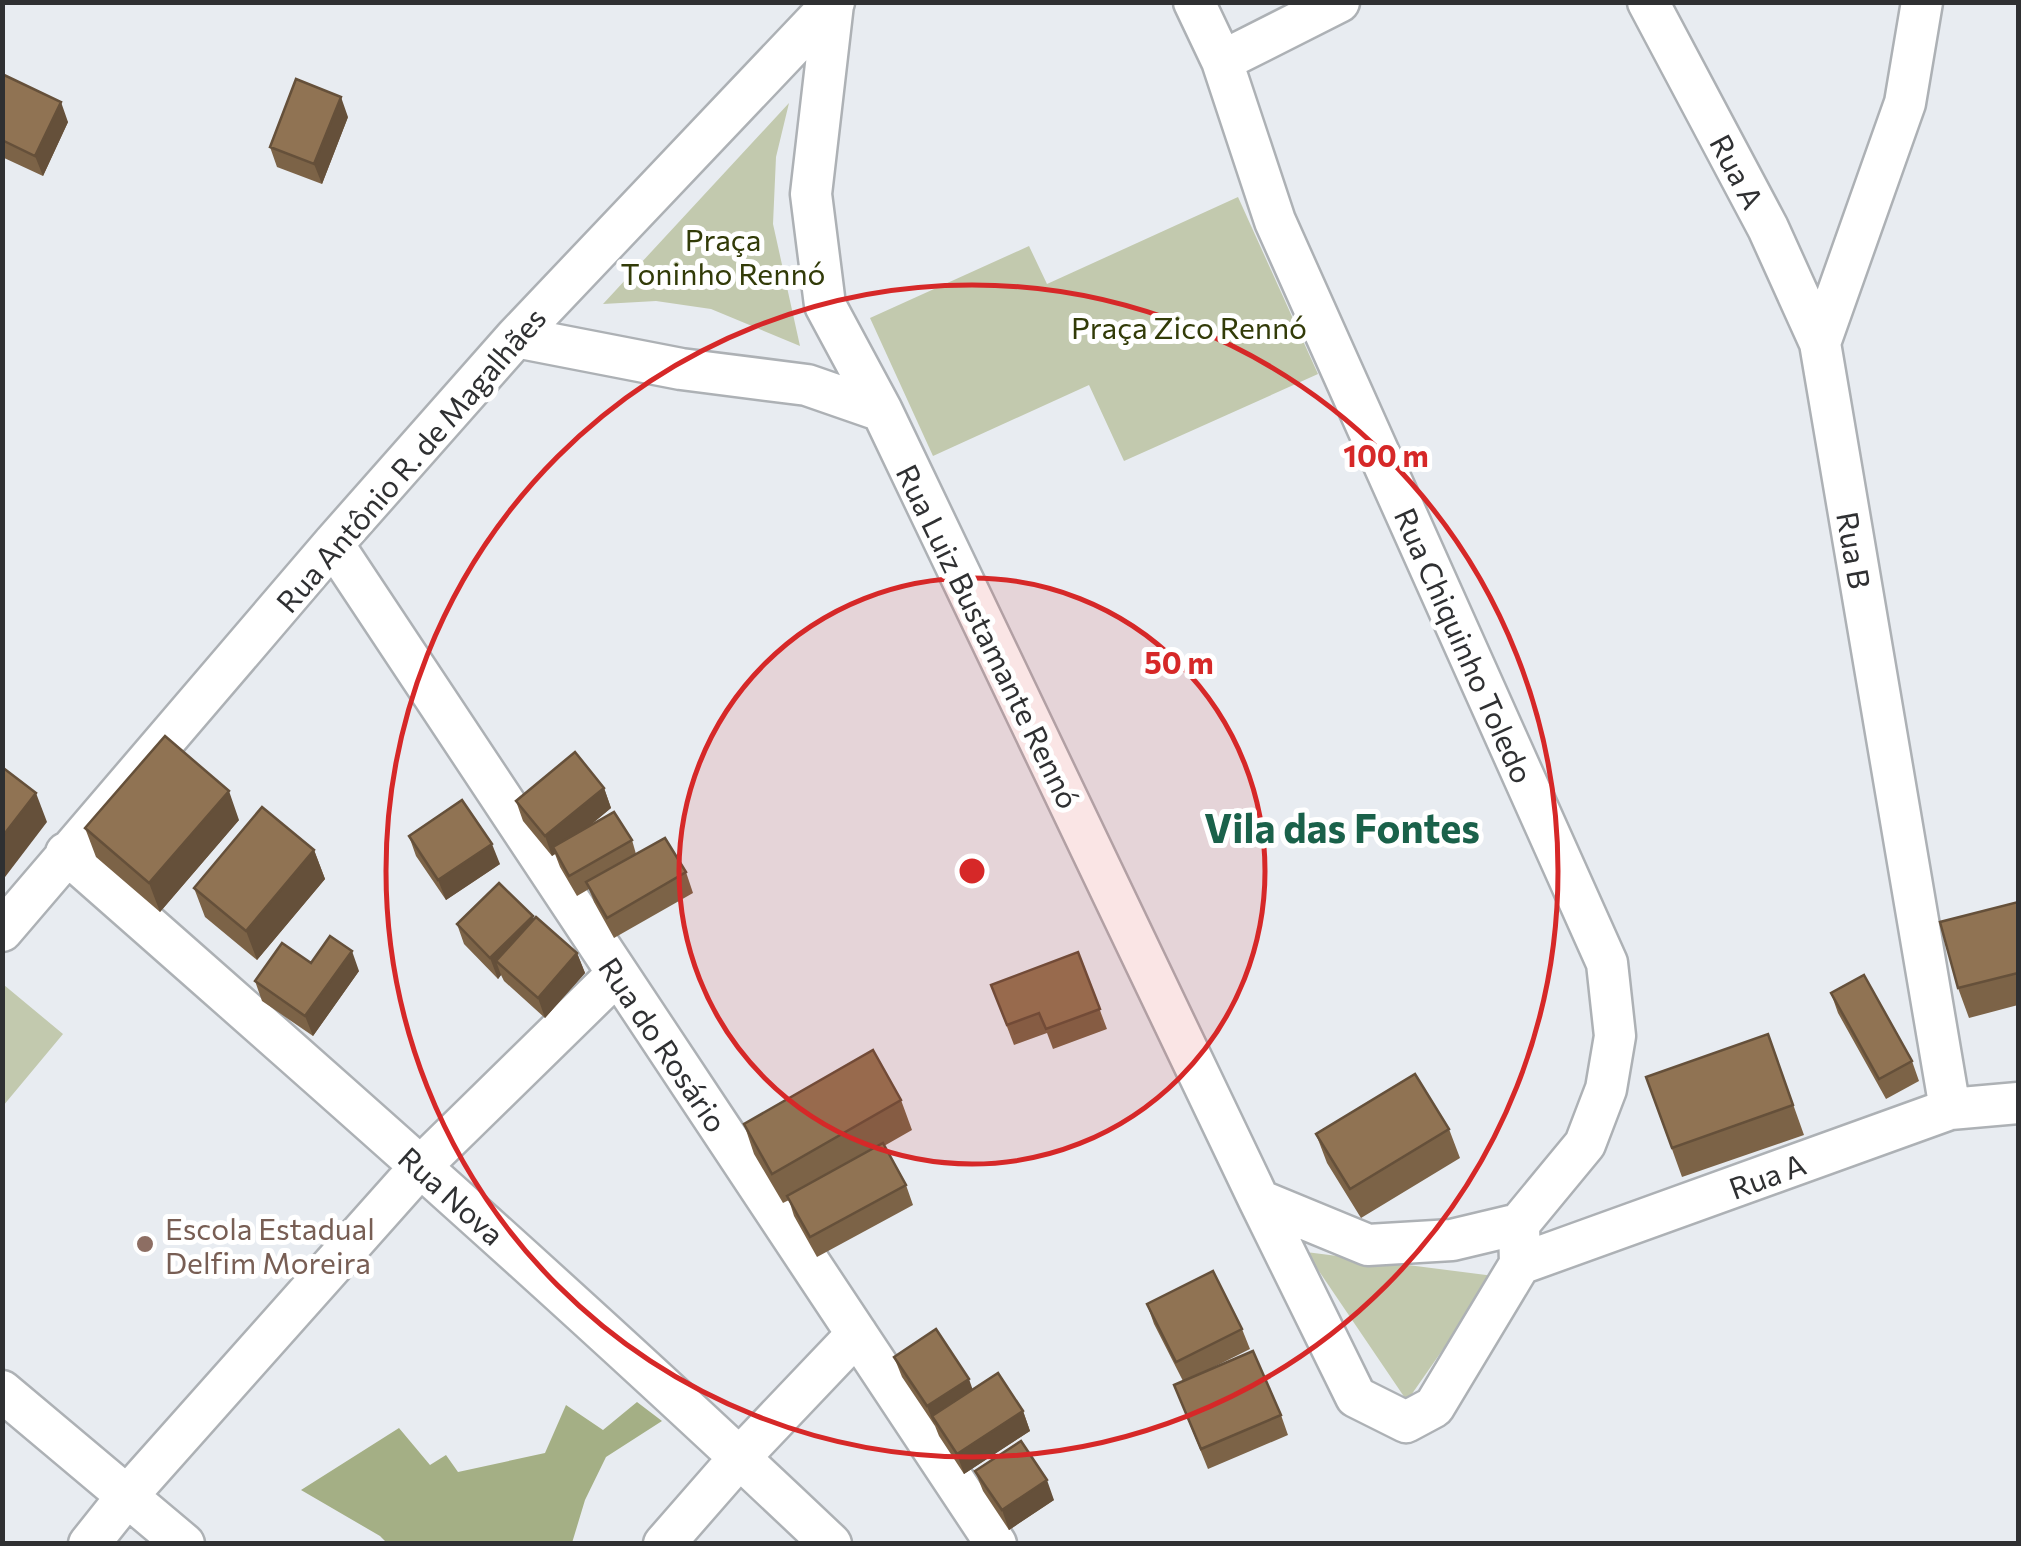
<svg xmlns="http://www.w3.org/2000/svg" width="2021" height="1546" viewBox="0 0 2021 1546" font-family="Commissioner,sans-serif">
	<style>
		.green { fill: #c2c9ae }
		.forest { fill: #a4af85 }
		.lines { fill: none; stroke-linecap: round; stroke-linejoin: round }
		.street-casing { stroke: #adb1b5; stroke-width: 45 }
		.street { stroke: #fff; stroke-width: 40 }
		.wall { fill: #7c6347 }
		.shaded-wall { fill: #65503a }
		.building { fill: #907353; stroke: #65503a; stroke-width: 2.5 }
		.ring { fill: none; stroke: #d62828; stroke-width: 5 }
		.education-dot { fill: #8d6e63; stroke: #fff; stroke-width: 4 }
		.labels { text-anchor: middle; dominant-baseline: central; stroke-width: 10; stroke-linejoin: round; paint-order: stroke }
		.street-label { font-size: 30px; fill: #2f3032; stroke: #fff }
		.park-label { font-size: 30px; fill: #323b08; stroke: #fff }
		.education-label { font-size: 30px; fill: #785e54; stroke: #fff; text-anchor: start }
		.district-label { font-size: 40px; font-weight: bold; fill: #1a614a; stroke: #fff }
		.centre { fill: #d62828; stroke: #fff; stroke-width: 5 }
		.ring-label { font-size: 30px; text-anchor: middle; font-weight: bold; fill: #d62828; stroke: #fff; stroke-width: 10; stroke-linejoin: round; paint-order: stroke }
	</style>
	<rect width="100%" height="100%" fill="#e8ecf1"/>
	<path class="green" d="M789,103L776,157L773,224L800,346L711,309L656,301L603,304Z
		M1238,197L1318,374L1124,461L1089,385L933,456L870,318L1029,246L1047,284Z
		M4,985L63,1034L3,1106L2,987Z
		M1306,1252L1494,1276L1407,1401Z"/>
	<path class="forest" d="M637,1402L662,1421L606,1457L585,1500L572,1543H387L380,1536L301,1490L399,1428L430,1465L446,1455L458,1472L545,1453L566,1405L603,1430Z"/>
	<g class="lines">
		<defs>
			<path id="street" d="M1194,2L1222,61L1275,221L1607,963L1615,1036L1606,1089L1585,1144L1519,1224
				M1648,2L1768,228L1820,343
				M1922,2L1905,103L1820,343L1950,1109
				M833,4L811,194L825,305L882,411
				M1222,61L1339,2
				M516,337L681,369L807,385L882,411L1259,1200L1356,1397L1406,1422L1434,1407L1520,1264L1519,1224
				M333,544L996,1544
				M66,853C324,1080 582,1307 831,1544
				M2,931L333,544L516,337L834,2
				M1259,1200L1368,1245L1452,1240L1519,1224
				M1520,1264L1950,1109L2018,1103
				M2,1391L184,1544
				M89,1544L128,1495L421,1166L617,974
				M664,1544L740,1457L857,1334"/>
		</defs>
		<use href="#street" class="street-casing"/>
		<use href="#street" class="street"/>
	</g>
	<path class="wall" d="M2,74L68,122L43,176L2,157Z
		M348,117L322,184L277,167L270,147Z
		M604,788L611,808L587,828L632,840L636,854L686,872L693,893L614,938L594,902L589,889L577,896L560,867L555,854L552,856L523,821L516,801Z
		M239,820L160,912L96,857L85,828Z
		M409,836L500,864L446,900L416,856Z
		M314,850L325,879L257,960L205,917L194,888Z
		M2018,902V1005L1969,1018L1958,988Z
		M534,919L577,953L585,973L545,1018L504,981L501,975L498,979L464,944L457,924Z
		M1078,952L1107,1029L1053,1049L1047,1033L1014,1045L991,985Z
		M359,971L313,1036L262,1001L255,981Z
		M1831,993L1912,1061L1919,1081L1886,1099L1838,1013Z
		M1768,1034L1804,1135L1682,1177L1646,1077Z
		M901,1100L912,1130L884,1146L906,1185L913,1205L817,1257L794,1216L789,1200L783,1203L754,1154L744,1124Z
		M1449,1129L1460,1158L1361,1218L1327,1163L1316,1134Z
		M1147,1304L1242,1329L1250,1349L1204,1372L1281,1415L1288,1435L1208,1469L1174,1385L1183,1381L1154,1324Z
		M894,1357L1023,1411L1030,1431L964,1474L939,1436L935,1426L902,1377Z
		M975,1471L1054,1500L1009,1530L983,1491Z"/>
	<path class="shaded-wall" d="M341,97L348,117L322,184L314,164Z
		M61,102L68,122L43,176L35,156Z
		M604,788L611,808L556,853L553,847L555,854L552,856L545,836Z
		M229,791L239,820L160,912L149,883Z
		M36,793L47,822L2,881V837Z
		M492,844L500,864L446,900L438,880Z
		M314,850L325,879L257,960L246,931Z
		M533,916L540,937L496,961L501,975L498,979L490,958Z
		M352,951L359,971L313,1036L305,1016Z
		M577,953L585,973L545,1018L538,998Z
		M969,1379L976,1399L932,1416L935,1426L927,1406Z
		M1023,1411L1030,1431L964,1474L957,1454Z
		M1047,1480L1054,1500L1009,1530L1002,1510Z"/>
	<path class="building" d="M2,74L61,102L35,156L2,140Z
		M296,79L341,97L314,164L270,147Z
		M165,736L229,791L149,883L85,828Z
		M575,752L604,788L545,836L516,801Z
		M2,767L36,793L2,837Z
		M462,800L492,844L438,880L409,836Z
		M262,807L314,850L246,931L194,888Z
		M614,812L632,840L569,876L553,847Z
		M665,838L686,872L607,918L586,882Z
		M499,883L533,916L490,958L457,924Z
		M2018,902V973L1958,988L1940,922Z
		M536,917L577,953L538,998L496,961Z
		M330,936L352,951L305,1016L255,981L282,943L311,963Z
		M1078,952L1100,1009L1046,1029L1039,1013L1007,1025L991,985Z
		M1864,975L1912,1061L1879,1079L1831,993Z
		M1768,1034L1793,1105L1672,1148L1646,1077Z
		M873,1050L901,1100L772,1174L744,1124Z
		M1415,1074L1449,1129L1350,1189L1316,1134Z
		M883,1143L906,1185L810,1237L787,1196Z
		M1213,1271L1242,1329L1176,1362L1147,1304Z
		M936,1329L969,1379L927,1406L894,1357Z
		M1253,1351L1281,1415L1201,1449L1174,1385Z
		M998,1373L1023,1411L957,1454L932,1416Z
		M1021,1441L1047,1480L1002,1510L975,1471Z"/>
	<circle cx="972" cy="871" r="293" fill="#d62828" fill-opacity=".12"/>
	<g class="ring">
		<circle cx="972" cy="871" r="293"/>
		<circle cx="972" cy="871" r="586"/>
	</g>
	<circle class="education-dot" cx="145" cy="1244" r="10"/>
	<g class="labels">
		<g class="street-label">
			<text transform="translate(1738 171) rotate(62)">Rua A</text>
			<text transform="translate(410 459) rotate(-49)">Rua Antônio R. de Magalhães</text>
			<text transform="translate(1855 550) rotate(80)">Rua B</text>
			<text transform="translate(989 636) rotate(64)">Rua Luiz Bustamante Rennó</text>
			<text transform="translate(1465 645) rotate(66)">Rua Chiquinho Toledo</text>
			<text transform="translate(664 1044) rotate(56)">Rua do Rosário</text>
			<text transform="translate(1767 1175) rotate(-20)">Rua A</text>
			<text transform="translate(452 1195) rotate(42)">Rua Nova</text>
		</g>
		<g class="park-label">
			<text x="723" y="238">Praça<tspan x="723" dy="34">Toninho Rennó</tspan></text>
			<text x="1189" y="326">Praça Zico Rennó</text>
		</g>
		<g class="education-label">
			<text x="165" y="1227">Escola Estadual<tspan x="165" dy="34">Delfim Moreira</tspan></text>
		</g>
		<g class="district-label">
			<text x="1342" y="826">Vila das Fontes</text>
		</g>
	</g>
	<circle cx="972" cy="871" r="15" class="centre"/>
	<g class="ring-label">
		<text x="1386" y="467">100 m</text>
		<text x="1179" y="674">50 m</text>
	</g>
	<rect width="2021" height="1546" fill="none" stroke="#2f3032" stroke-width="10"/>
</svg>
